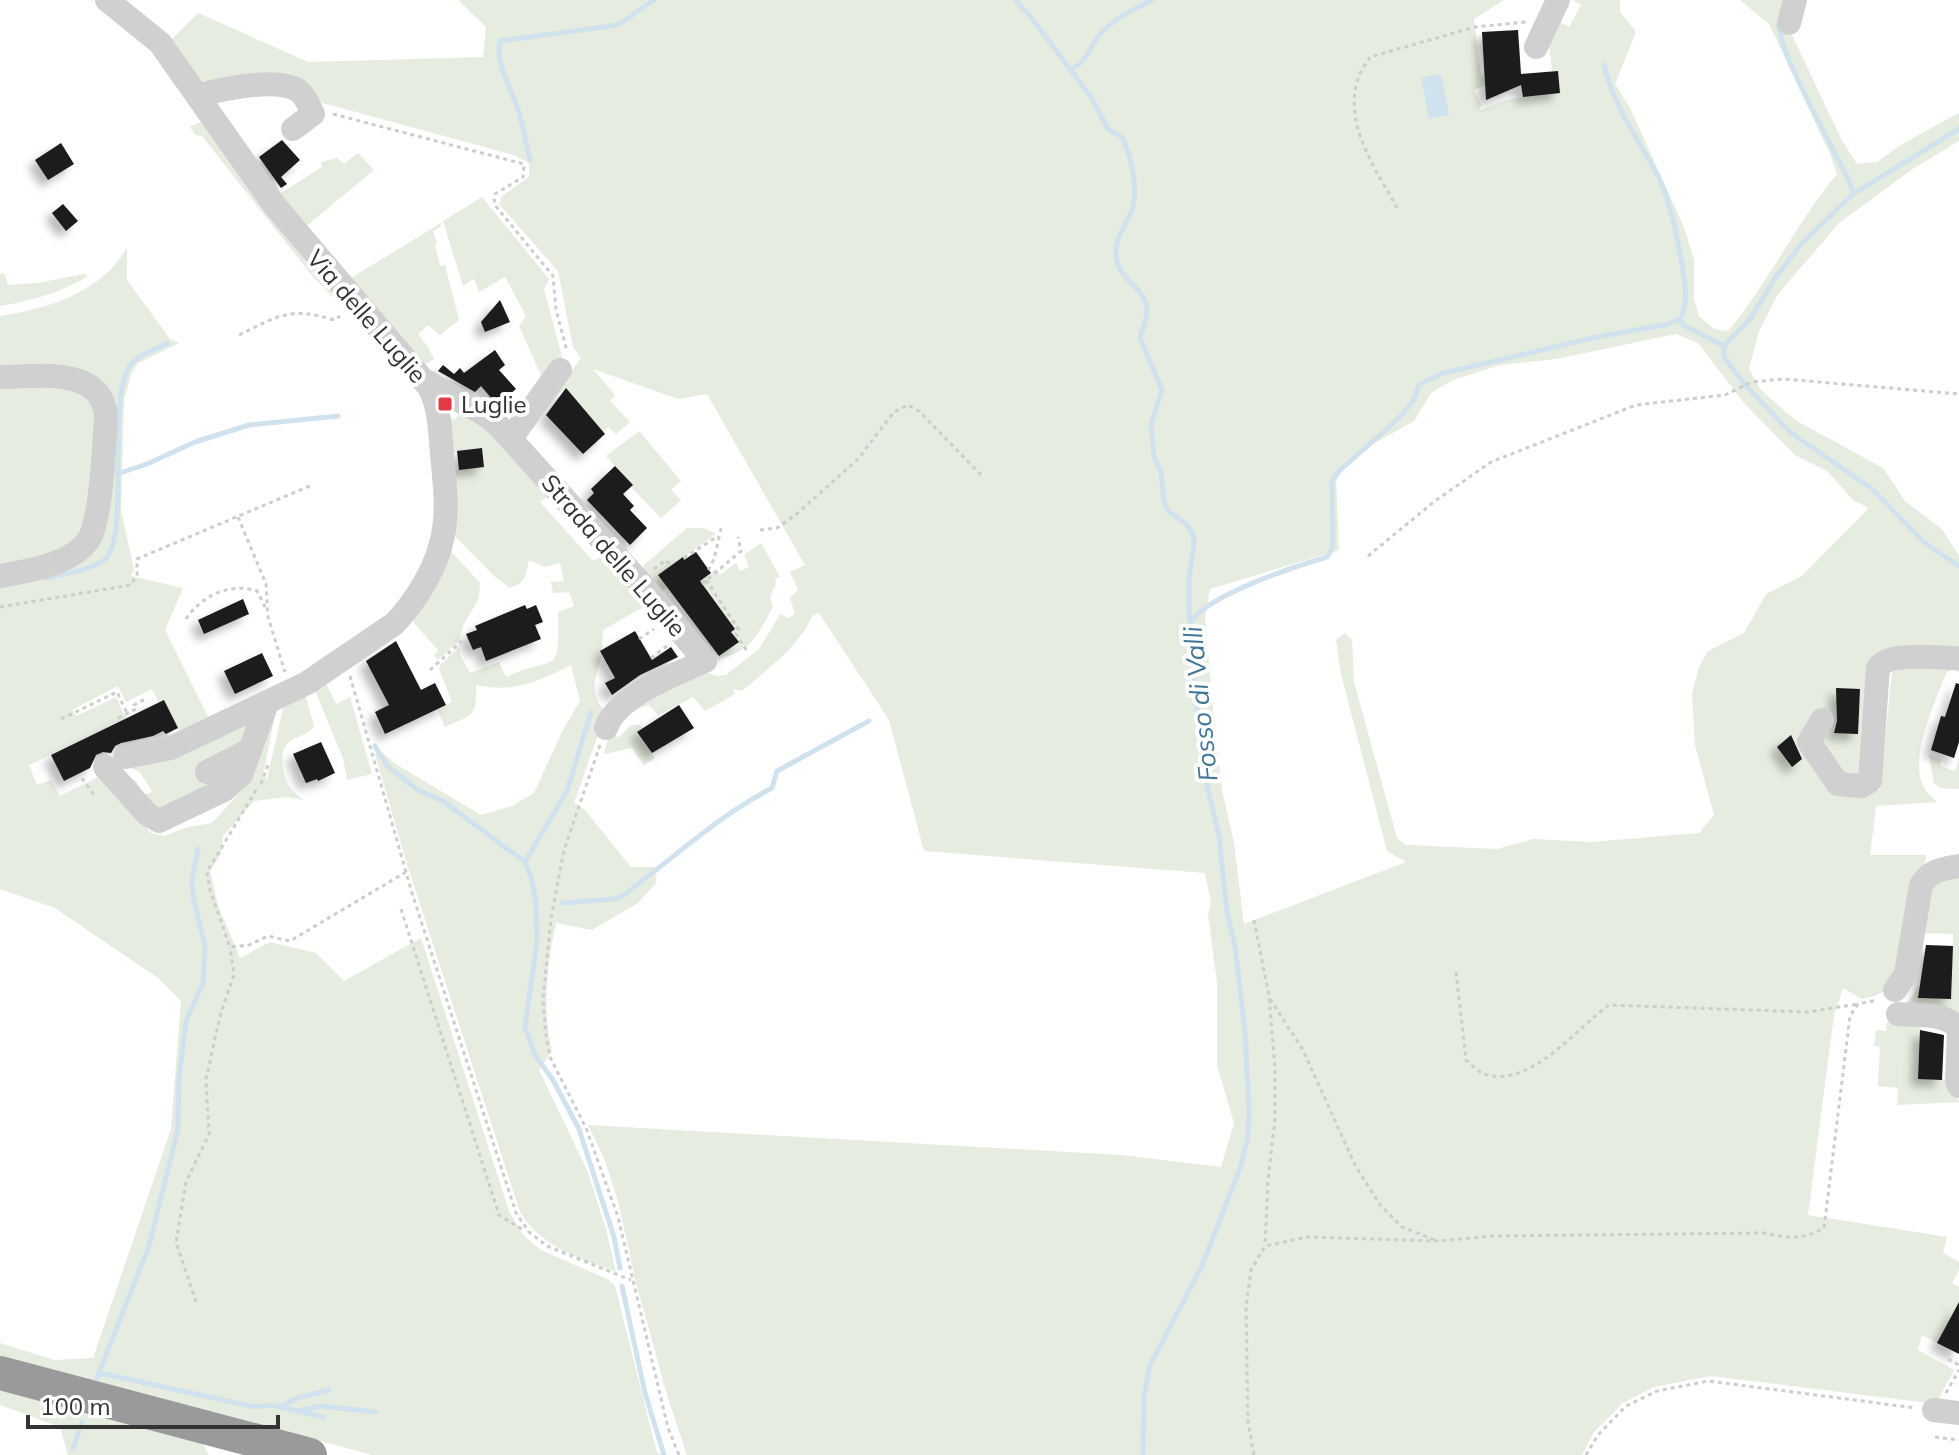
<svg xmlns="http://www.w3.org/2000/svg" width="1959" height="1455" viewBox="0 0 1959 1455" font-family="Mulish,sans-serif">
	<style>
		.green { fill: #e6ecdf; fill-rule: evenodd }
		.water { fill: #cfe2ee }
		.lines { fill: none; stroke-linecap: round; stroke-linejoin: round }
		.stream { stroke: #cfe2ee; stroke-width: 5 }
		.building { fill: #1a1a1a; filter: url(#shadow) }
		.path { stroke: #cdcdcd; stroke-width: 3; stroke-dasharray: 4 4; stroke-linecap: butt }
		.minor { stroke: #d0d0d0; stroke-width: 24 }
		.highway { stroke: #9a9a9a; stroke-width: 34 }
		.poi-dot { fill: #e63946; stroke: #fff; stroke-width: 3 }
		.labels { text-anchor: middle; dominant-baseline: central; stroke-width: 8; stroke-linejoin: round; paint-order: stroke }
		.street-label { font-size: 24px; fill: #333; stroke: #fff }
		.poi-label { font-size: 24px; fill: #333; stroke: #fff; text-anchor: start }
		.water-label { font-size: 26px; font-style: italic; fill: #3f7597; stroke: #fff }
	</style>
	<defs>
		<filter id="shadow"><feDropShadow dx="-7" dy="7" stdDeviation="4" flood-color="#0004"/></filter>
	</defs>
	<rect width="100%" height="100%" fill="#fff"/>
	<path class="green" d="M458,0H1504L1474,19L1481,76L1492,75L1494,82L1474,90L1481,105L1480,110L1506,100L1560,92L1558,71H1552L1549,44L1558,21L1569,27L1581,5L1573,0H1620V12L1636,32L1615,84L1630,108L1684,227L1694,260V300L1699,316L1714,329L1728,331C1769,282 1796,223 1837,174L1830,154L1769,24L1740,0H1790L1785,20L1841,139L1857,164L1877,162L1902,144L1959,113V141L1914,168L1839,223L1778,294L1759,331L1749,369L1760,389L1795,420L1883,468L1905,501L1942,529L1959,556V653L1890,652L1862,791L1880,790L1893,661L1959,662V672L1952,670L1946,673C1935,704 1908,758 1924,788C1927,793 1933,798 1937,802L1876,806L1870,855H1926C1924,879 1901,973 1885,989C1879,996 1871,997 1862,999L1843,988L1834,1015L1808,1215L1947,1237L1943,1253L1959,1262V1270L1952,1283L1959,1287V1302L1937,1343L1922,1335L1918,1350L1954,1370L1936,1404L1711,1376L1654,1387L1623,1403L1594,1432L1582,1455H687L667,1395L636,1283L618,1201L604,1158L588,1125L1121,1155L1221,1167L1234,1123L1217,1065V982L1208,914L1211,902L1205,873L924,851L889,720L819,613L812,616C799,647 766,670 742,691L733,689L735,694L705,711L693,697L658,715L649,705L619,716L702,671L717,676L726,675L760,648L780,614L788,618L795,614L790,598L798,590L790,572L805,565L707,394L678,399L593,369L615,395L610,401L630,422L616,434L608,427L603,432L566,388L546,405L581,358L573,347L558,271L499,204L502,196L529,177V163L514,155L312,100L201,87L169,42L198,13L308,62L483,57L486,27ZM1676,334L1698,343L1744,403L1795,455L1827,471L1853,500L1869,508L1802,576L1766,594L1744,633L1708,651L1699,667L1692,694L1695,745L1714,815L1699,833L1591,842L1533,839L1497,849L1406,845L1397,838L1354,682L1352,640L1345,633L1336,640L1341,674L1387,851L1406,862L1244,924L1234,843L1222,790L1213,708L1205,618L1210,589L1339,550L1336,477L1373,444L1414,421L1431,393L1453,380L1500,365L1556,359Z
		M198,123H204L346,302L344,308L314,278L202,136L195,135L190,127Z
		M358,153L374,170L304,228L278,195L322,167L321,162L337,158L344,164Z
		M482,197L549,279L544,289L562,357L544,382L519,326L526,316L505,277L479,292L474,279L463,286L443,221Z
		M441,223V226L433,231L437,243L435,244L440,266L445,265L459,320L440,335L428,325L418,334L428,347L434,359L422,366L348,280Z
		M127,248V280L170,339L179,343L138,363L132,372L124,400L121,510L134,570L131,576L183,588L165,630L209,719L180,734L164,701L159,703L152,689L126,702L118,686L72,710L76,716L116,697L126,718L29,765L37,785L51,780L60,796L100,776L151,833L164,836L188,827L212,823L243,789L277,705L263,776L267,779L284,704L305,694L314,726C308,736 297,735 288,743C278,752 283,776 289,786C292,791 299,796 304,800L288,797L254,801L223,836L221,854L210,871L218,905L240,958L270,942L316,953L344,981L421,938L509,1211L523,1235L541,1250L609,1280L615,1286L657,1453L665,1455H372L0,1356V1343L54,1360L93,1358L171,1129L181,1001L158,978L55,908L0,889V316C50,308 100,293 127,248Z
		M4,273L8,285L37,283L84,274L88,276C59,293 32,301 0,306V274Z
		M461,410L470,414L552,493L540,502L593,561L602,557L649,604L603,630L602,650L600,652L602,656C595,678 588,694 606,712L574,803L584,809L631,867H655L656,883L638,903L592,930L556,923C547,964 542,1010 552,1051L539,1070L587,1170L606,1229L616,1272C579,1258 541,1247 520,1212L406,861L375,754L380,750L394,763L481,815L512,806L534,793L563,730L580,701L571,665C537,682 515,693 476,685C477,718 472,714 445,727L437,709L452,702L439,669L441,664L459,647L460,655L470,673L499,662L506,677C553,654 561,680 558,612L574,606L569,592L553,593L551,582L564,581L560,563L545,567L529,560C525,575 527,582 510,588L494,576L453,534L455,470L484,466L482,449L453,452L448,416L455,420Z
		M639,431L681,481L671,489L681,500L661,518L631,487L632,485L606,456Z
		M687,528H703L716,534L658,575L667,588L660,593L643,568L644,565Z
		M761,543L780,577L775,578L776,583L770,597L773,607C757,635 752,651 719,659L718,657L739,642L731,631L734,629L700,581L716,569L720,575L736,563L740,571L749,567L744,555Z
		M448,548L480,583L479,598L463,626L459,641L438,660L434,656L438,650L414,623L412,613Z
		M324,679L336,704L350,697L372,774L347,780L343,758L314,688Z
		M256,714L228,777L160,809H155L114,770L136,781L144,795L152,792L140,772L123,765Z
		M639,724L643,728L637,733L655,758L644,765L632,748L604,754L609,735L619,737L630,726Z
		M1929,755L1941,759L1940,766L1955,771L1959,758V789L1940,788L1934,784Z
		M1959,872V1013L1952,1009L1900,1006L1909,1001L1919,985V998L1951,999L1953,934L1920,933L1925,886Z
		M1887,1022L1920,1026L1918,1078L1951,1080L1959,1102L1897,1105L1898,1088L1878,1086L1880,1047L1874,1046L1876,1030L1886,1031Z
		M0,1383L200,1439L209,1455H68L60,1427L0,1405Z"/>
	<path class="water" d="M1441,74L1449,115L1429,119L1421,78Z"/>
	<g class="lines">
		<path class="stream" d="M1015,0L1030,16L1091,97L1108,129L1122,137C1131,156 1139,189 1132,210C1126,225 1114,239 1116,256C1118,279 1144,287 1147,308C1148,319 1142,328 1140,338L1162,390L1151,424L1154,457L1161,472L1164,502L1168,511L1186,524L1193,533L1194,545L1189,578V608L1195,690L1207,786L1219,836L1227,912L1235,946L1245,1031L1249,1110L1248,1137L1240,1168L1202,1266L1150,1365L1144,1396L1143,1455
			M1779,24C1777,49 1835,151 1849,181L1853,194
			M1070,69C1088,63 1090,43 1103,31C1117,17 1135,9 1152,0
			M530,160C526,143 523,125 518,109C511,89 495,62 500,41L618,25L654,0
			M1680,319L1683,325L1724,346L1751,318L1775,278L1802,243L1853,194L1959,129
			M1724,347V357L1746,386L1791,433L1871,488L1925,543L1959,566
			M117,474L147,464L195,442L249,425L338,416
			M47,578C65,573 90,571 105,559C132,535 103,388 134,361C143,353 157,349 167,343
			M1191,621C1211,594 1293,567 1327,557L1332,549L1333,540L1332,482L1338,472L1400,417L1413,401L1419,385L1440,374L1601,336L1665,325L1680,319C1689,302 1685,284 1682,265C1677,236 1671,203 1658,176C1638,139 1614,107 1604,65
			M591,712L567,791L525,862L531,877L536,902L537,942L525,1027L535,1055L553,1080L579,1129L614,1237L620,1268
			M375,746L387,766L418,790L443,801L525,862
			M563,903L614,899L624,895C672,859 718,816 772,788L777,771L869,721
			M622,1286L645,1393L664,1455
			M100,1373L255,1407L271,1405L323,1417
			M97,1378L149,1246L178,1129L179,1077L186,1021L203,983L205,947L193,896L192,879L198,849
			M281,1407L294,1399L329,1390
			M298,1411L321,1406L376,1412
			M73,1449L82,1422"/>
	</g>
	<path class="building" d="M1518,30L1521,74L1558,71L1560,93L1523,97L1521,85L1486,100L1482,32Z
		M282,140L300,160L281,177L287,184L281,188L259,157Z
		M61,143L74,164L48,180L35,160Z
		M63,204L78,221L66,231L52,213Z
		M500,300L510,322L485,332L481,322Z
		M495,350L505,365L499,370L516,389L497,405L481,386L475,392L438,371L443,365L454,374L460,368L464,373Z
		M566,388L605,434L583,454L546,415Z
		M482,448L484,467L459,470L457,451Z
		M615,466L633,485L623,494L634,506L630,510L647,528L630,545L587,500L594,493L591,489Z
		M696,552L711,573L700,581L735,629L731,632L739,642L719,656L658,575L683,557L684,560Z
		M243,599L249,614L204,634L198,620Z
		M525,605L527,609L536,605L543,622L535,625L541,639L486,661L481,647L473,650L466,634L477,630L475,626Z
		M635,631L652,660L671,647L678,657L640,675L612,695L605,683L615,678L600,651Z
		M396,641L421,690L435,683L446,705L385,734L375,712L389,705L366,661Z
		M262,653L273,676L235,694L224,671Z
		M1956,683L1959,684V742L1954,758L1931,750L1941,716L1945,717Z
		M1836,688L1860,689L1858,734L1834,733L1837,721Z
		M164,700L178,728L166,734L163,731L153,736L121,743L115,746L111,753L103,752L96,755L90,768L64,781L51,755Z
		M679,705L694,728L652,753L637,732Z
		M1791,735L1802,759L1792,767L1777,747Z
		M321,742L335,773L318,781L317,779L306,783L293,754Z
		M1926,945L1953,946L1951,999L1918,998Z
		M1920,1030L1944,1035L1942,1080L1918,1079Z
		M1959,1302V1354L1937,1343Z"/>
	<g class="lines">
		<path class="path" d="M333,114L524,164L523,177L495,194L494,204L553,276L556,310L567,351
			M1397,208C1376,169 1343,125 1358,79C1360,71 1366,64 1370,57L1475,27L1526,22
			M239,335C278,316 290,306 334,320L340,316
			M238,517L266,584L268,617L285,672
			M760,530L777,528L798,513L858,459L894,412L908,405L919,411L982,476
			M1368,556L1435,501L1491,462L1636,405L1725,395L1752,382L1784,379L1959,394
			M684,558L718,536
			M654,569L666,560L670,566
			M708,570C716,561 718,538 722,525
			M706,580L739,630L736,634L747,651
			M702,584L741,551L738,537
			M0,607L131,585L137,575V559L312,485
			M186,619C201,596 230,582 257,591L266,609
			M639,639L654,629
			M651,658L667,646
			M430,670L462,641
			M350,676L412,893L516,1213L529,1232L547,1246L631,1280
			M118,718L136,709L134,705L147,698
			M61,719L117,692L127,713
			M600,745L564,850L551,918L543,999L546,1036L550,1057L586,1128L618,1217L668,1428L679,1455
			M82,778L94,795
			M261,784L268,765
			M256,790L207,872L210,890L230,947L249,945L268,936L290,941L406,872
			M401,909L499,1215L525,1231
			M1254,920L1269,996L1275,1069V1119L1268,1180L1265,1246
			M1456,972L1466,1060C1472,1065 1479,1073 1487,1075C1532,1086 1575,1030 1609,1005L1808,1012L1858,1004
			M1270,999L1303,1050L1356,1167L1381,1206L1402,1227L1435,1240
			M196,1302L176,1242L186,1182L209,1134L206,1079L221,1012L234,975L230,947
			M1948,1359L1959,1365
			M1946,1393L1959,1370
			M1935,1437L1959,1440
			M1254,1455L1248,1422L1246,1306L1251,1270L1265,1246L1307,1237L1438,1241L1493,1236L1764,1233C1788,1238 1802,1240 1824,1228L1850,1016L1858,1004L1877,1000
			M1586,1455L1598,1435L1626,1406L1657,1391L1708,1381L1916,1408"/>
		<path class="minor" d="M107,0L160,43L275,206L429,387C440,408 440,431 442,454C447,505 451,538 424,584C415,599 406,612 394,624L307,683L171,748L125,757
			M1789,23L1795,0
			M1536,47L1558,0
			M198,96C221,89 280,76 300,92C306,97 310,108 313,114L293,129
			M0,377C36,377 101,365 106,416C104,443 102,518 89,539C73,564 28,571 0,576
			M426,381C448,398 476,405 497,424L638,580L705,661C673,676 618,695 606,728
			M511,438L560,370
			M1822,720L1809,742L1838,784L1861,786L1870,781L1878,668C1888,651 1939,658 1959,658
			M105,767L147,814L159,821L224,790L241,775L267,703
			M207,772L250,750
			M1895,990L1906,974L1921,885C1930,870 1943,869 1959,866
			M1898,1014C1919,1016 1945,1012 1959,1029
			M1959,1030L1957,1081L1959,1086
			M1934,1410L1959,1413"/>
		<path class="highway" d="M0,1373L310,1455"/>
	</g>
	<rect class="poi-dot" x="437" y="396" width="16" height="16" rx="4"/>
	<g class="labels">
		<g class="street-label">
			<text transform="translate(367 316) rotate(49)">Via delle Luglie</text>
			<text transform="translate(614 555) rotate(49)">Strada delle Luglie</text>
		</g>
		<g class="poi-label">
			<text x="461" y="404">Luglie</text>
		</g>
		<g class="water-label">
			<text transform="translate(1200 704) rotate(-96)">Fosso di Valli</text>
		</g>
	</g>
	<path d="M28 1415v12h250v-12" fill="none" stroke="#333333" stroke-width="4"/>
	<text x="40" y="1415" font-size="24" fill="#333333" stroke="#ffffff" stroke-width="6" paint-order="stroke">100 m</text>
</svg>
